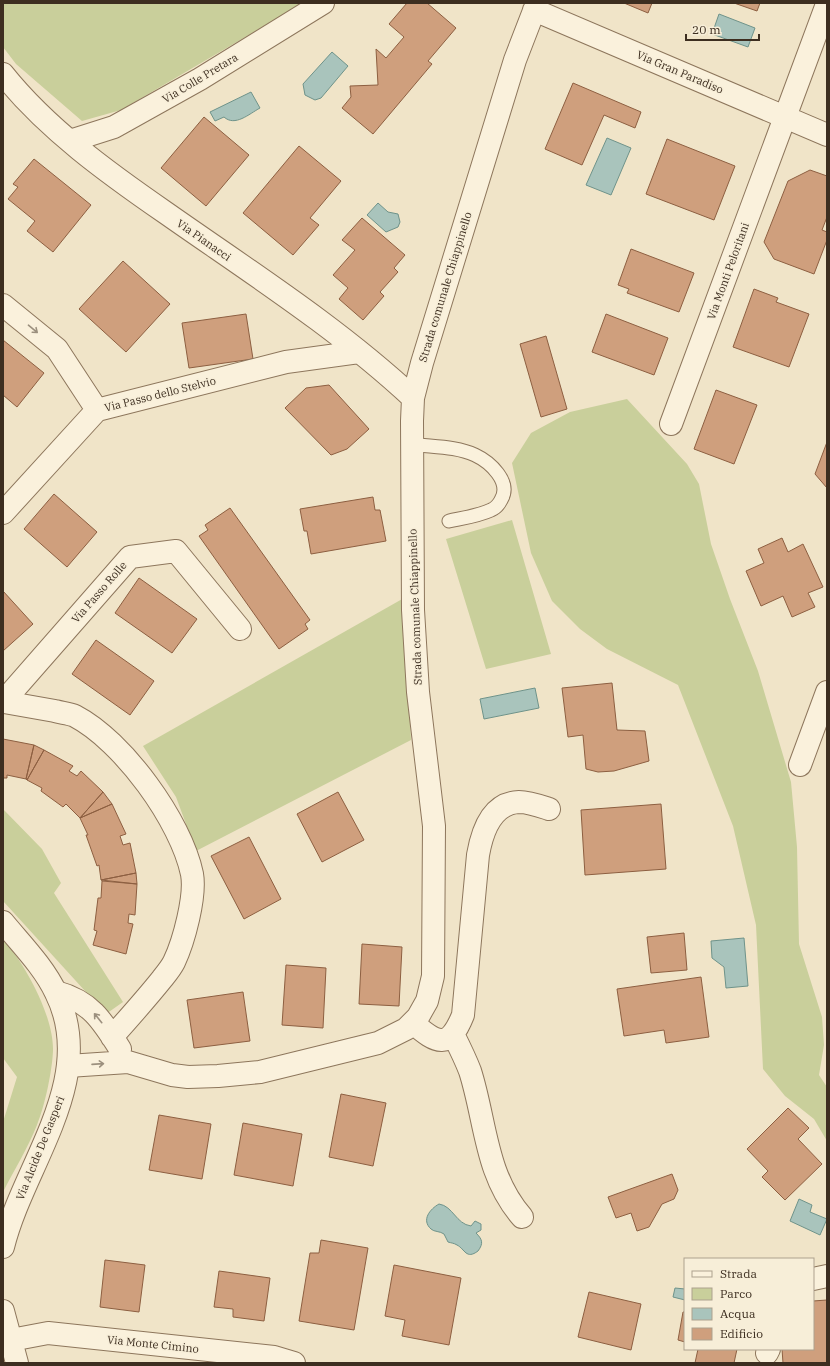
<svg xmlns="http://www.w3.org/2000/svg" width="830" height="1366" viewBox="0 0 830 1366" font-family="'IBM Plex Serif',serif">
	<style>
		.green { fill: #c9cf9b }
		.water { fill: #a9c4bc; stroke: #6f938a }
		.building { fill: #cf9f7d; stroke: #8d5f41 }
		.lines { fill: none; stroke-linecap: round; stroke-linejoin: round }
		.service-casing { stroke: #8d765c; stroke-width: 15 }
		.minor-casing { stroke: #8d765c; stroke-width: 24 }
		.tertiary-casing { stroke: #8d765c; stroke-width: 24 }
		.service { stroke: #faf1dc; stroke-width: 13 }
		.minor { stroke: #faf1dc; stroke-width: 22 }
		.tertiary { stroke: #faf1dc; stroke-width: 22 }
		.oneway { stroke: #9c907e }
		.labels { text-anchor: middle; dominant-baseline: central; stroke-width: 3; stroke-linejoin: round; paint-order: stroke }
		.street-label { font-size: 11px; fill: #3d2e20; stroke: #f7eed8 }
	</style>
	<rect width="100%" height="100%" fill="#f0e4c8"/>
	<path class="green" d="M3,3H303L121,110L82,121L16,64L3,47Z
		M627,399L687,464L699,484L711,544L730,599L758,671L791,782L797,847L799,944L822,1017L824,1045L819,1075L827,1087V1141L814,1119L785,1096L763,1069L756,925L733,826L678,685L607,649L580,629L552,601L531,553L512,463L531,433L570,412Z
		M512,520L551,654L486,669L446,539Z
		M404,598L411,740L196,851L176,797L143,746Z
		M3,809L42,849L61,883L54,893L123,1002L106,1014L3,901Z
		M3,939C25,964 54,1016 53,1051C52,1072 45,1105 37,1125C28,1148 14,1170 3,1192V1122L17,1077L3,1058Z"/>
	<path class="water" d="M719,14L755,28L748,47L712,34Z
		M332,52L348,66L321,98L315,100L305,95L303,84Z
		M251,92L260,108C249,114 235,127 224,117L215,121L210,112Z
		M607,138L631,148L611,195L586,185Z
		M378,203L388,212L398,214L400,222L398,227L386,232L367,215Z
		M535,688L539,708L484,719L480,699Z
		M744,938L748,986L726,988L724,967L712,958L711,941Z
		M799,1199L812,1205L810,1212L827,1219L820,1235L790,1221Z
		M439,1204C453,1206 456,1224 471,1226L475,1221L481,1224V1230L476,1233C482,1239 484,1243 478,1251C466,1260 465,1249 457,1245C454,1243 451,1243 448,1242L444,1234C440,1231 434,1232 431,1229C421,1220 430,1209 439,1204Z
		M675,1288L685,1289V1300L673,1297Z"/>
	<path class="building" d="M407,3H427L456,28L428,61L432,64L373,134L342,108L351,97L350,86L378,85L376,49L386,58L404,37L389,24Z
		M624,3H652L648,13Z
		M734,3H760L757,11Z
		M573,83L641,112L635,128L604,115L582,165L545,149Z
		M204,117L249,155L206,206L161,168Z
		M667,139L735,166L714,220L646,194Z
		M299,146L341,181L310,218L319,225L293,255L243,213Z
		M34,159L91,205L53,252L27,231L35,221L8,199L18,187L13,184Z
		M810,170L827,176V217L822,230L827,232V240L814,274L774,259L764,242L788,181Z
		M362,218L405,255L394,268L398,272L380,292L384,296L363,320L339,299L348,288L333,275L355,250L342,240Z
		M631,249L694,273L679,312L627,293L629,289L618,285Z
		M123,261L170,304L126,352L79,309Z
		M754,289L778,298L776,302L809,314L789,367L733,347Z
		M246,314L253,359L189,368L182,323Z
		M606,314L668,338L654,375L592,352Z
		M546,336L567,409L541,417L520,344Z
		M3,340L44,373L17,407L3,395Z
		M329,385L369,429L347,449L331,455L285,408L306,388Z
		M716,390L757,405L734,464L694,449Z
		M827,442V488L815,474Z
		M54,494L97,532L67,567L24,529Z
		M373,497L375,510H380L386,541L311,554L307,531H304L300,509Z
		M230,508L310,620L305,624L308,629L279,649L199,536L208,530L205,525Z
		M782,538L788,552L803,544L823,587L808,593L815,607L792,617L783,596L761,606L746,571L764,563L758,549Z
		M139,578L197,619L172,653L115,613Z
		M3,591L33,624L3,651Z
		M96,640L154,681L130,715L72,674Z
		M612,683L617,730L645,731L649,761L614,771L598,772L586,769L583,735L568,737L562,688Z
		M3,739L34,745L26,779L7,775V778H3Z
		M34,745L44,750L27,780L26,779Z
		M44,750L73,766L69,771L77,776L81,771L103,792L80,818L66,804L63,807L41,791L42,788L27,780Z
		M103,792L112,804L80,818Z
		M338,792L364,840L322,862L297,814Z
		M112,804L126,834L120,836L123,845L130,843L136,873L101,880L99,865L97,866L86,835H88L80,818Z
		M661,804L666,869L585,875L581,810Z
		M249,837L281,899L244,919L211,856Z
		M136,873L137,884L101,880Z
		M102,881L137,884L135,915L129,914L128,923L133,924L126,954L93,945L97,931L94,930L98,898H101Z
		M684,933L687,970L651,973L647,937Z
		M362,944L402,947L399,1006L359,1004Z
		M286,965L326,968L323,1028L282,1025Z
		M701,977L709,1037L666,1043L664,1030L624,1036L617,989Z
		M243,992L250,1041L194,1048L187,1000Z
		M341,1094L386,1103L373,1166L329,1157Z
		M788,1108L809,1128L798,1139L822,1164L785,1200L762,1177L768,1171L747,1149Z
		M159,1115L211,1124L202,1179L149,1170Z
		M243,1123L302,1134L293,1186L234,1175Z
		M672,1174L678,1190L674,1199L662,1204L649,1227L637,1231L631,1213L616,1218L608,1197Z
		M321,1240L368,1248L354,1330L299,1321L310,1253H319Z
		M105,1260L145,1265L139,1312L100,1307Z
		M394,1265L461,1278L449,1345L402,1336L405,1320L385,1316Z
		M219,1271L270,1278L264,1321L233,1317V1309L214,1307Z
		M589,1292L641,1304L631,1350L578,1337Z
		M827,1300V1363H783L782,1349H813V1301Z
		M683,1312H685V1342L678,1340Z
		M698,1349H737L734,1363H695Z"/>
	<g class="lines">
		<defs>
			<path id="service" d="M411,444C432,447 456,446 475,455C490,462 512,482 501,500C499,504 496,508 491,510C478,516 463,518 449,521"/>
			<path id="minor" d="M534,10L827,135
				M3,74C47,129 108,173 166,213C250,272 338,328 413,398
				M70,141L114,127L200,79L323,3
				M3,305L57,349L97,410
				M671,424L827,4
				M3,513L97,410L286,362L359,352
				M3,702L130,557L176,551L240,629
				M4,702C21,705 38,708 55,711C61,713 69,713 75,716C123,741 181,821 192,874C196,896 184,941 174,962C171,968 166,974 162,979C146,999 129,1018 112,1037
				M800,765L827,692
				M56,992C90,1001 102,1020 120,1049
				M413,1023C437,1044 449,1050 463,1015L478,855C482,832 491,803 519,802C529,802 540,806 549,809
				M453,1034C459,1046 465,1058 470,1071C486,1121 485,1175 522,1217
				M68,1066L128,1062L172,1075L188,1077L218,1076L260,1072L378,1043L406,1029L418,1017L427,1001L433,976L434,826L418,692L413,610L412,421L413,398L422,363L515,60L537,3
				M813,1279L827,1276
				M3,1344L11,1340L48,1333L274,1357L294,1363
				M767,1353L769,1349"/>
			<path id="tertiary" d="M3,922C21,944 44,967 56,993C99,1079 23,1165 3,1247
				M3,1311L17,1363"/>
		</defs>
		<use href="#service" class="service-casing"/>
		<use href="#minor" class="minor-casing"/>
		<use href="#tertiary" class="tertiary-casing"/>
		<use href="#service" class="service"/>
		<use href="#minor" class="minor"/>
		<use href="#tertiary" class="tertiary"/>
	</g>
	<defs><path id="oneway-shaft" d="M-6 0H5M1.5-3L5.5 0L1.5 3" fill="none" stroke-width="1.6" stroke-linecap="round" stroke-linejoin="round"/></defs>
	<g class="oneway">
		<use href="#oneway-shaft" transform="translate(33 329) rotate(40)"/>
		<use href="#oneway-shaft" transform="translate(98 1018) rotate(-129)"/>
		<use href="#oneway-shaft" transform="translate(98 1064) rotate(-4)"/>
	</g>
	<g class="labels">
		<g class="street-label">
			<text transform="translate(680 72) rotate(23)">Via Gran Paradiso</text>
			<text transform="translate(200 78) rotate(-31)">Via Colle Pretara</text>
			<text transform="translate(204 240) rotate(35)">Via Pianacci</text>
			<text transform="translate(728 271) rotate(-70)">Via Monti Peloritani</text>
			<text transform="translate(445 287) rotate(-73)">Strada comunale Chiappinello</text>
			<text transform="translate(160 394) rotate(-14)">Via Passo dello Stelvio</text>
			<text transform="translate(99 592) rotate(-49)">Via Passo Rolle</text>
			<text transform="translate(415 607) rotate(-92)">Strada comunale Chiappinello</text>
			<text transform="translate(40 1148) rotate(-68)">Via Alcide De Gasperi</text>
			<text transform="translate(153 1344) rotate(6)">Via Monte Cimino</text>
		</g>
	</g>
	<rect width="830" height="1366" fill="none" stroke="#3d2e20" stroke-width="8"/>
	<rect x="684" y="1258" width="130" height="92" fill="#f7eed8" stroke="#ada18e"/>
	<rect x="692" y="1271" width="20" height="6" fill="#faf1dc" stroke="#ada18e"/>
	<text x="720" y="1278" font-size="12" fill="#3d2e20">Strada</text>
	<rect x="692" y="1288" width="20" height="12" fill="#c9cf9b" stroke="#ada18e"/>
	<text x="720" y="1298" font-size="12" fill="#3d2e20">Parco</text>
	<rect x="692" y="1308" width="20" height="12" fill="#a9c4bc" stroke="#ada18e"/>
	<text x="720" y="1318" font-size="12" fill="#3d2e20">Acqua</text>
	<rect x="692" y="1328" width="20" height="12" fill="#cf9f7d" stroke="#ada18e"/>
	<text x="720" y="1338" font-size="12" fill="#3d2e20">Edificio</text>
	<path d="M686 34v6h73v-6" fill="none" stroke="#3d2e20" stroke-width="2"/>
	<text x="692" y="34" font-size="12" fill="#3d2e20" stroke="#f7eed8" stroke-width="3" paint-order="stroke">20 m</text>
</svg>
